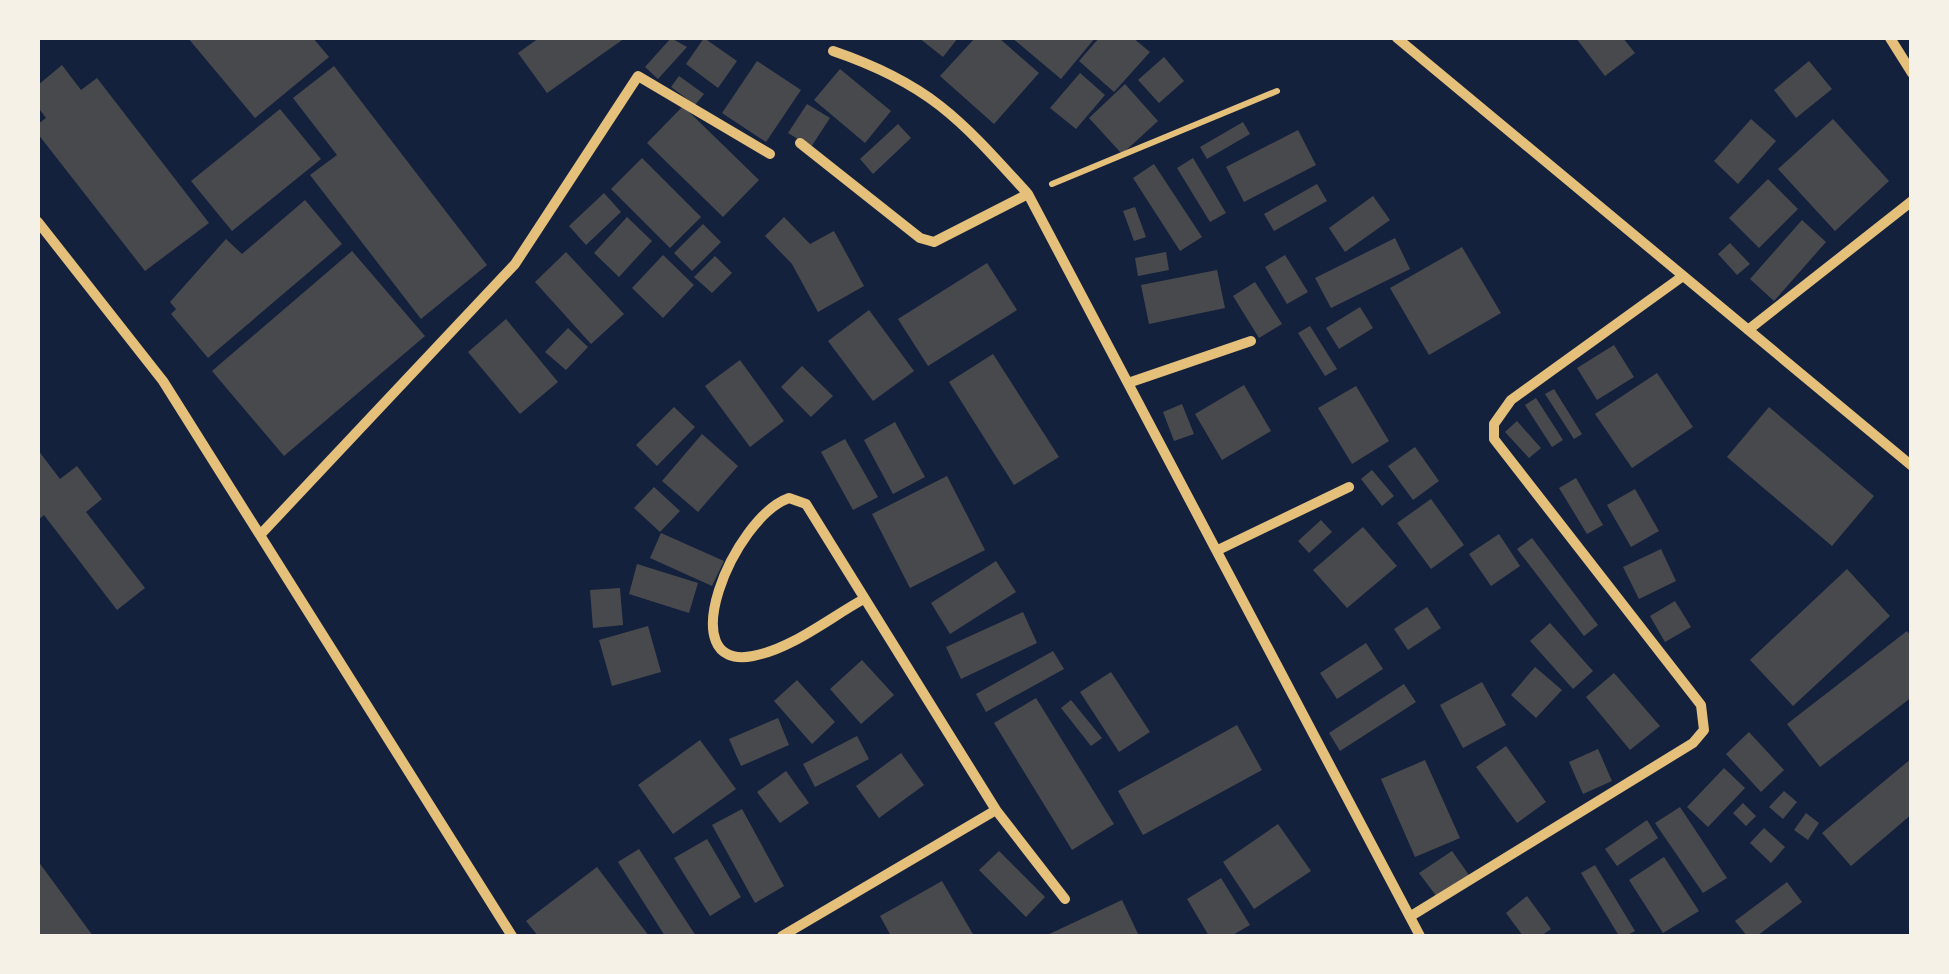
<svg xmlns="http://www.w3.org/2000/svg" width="1949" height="974" viewBox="0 0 1949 974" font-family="Inter,sans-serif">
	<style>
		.building { fill: #48494c }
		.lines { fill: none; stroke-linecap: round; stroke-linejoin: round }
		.path { stroke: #e5c07b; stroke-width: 6 }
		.minor { stroke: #e5c07b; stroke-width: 10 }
	</style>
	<rect width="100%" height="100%" fill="#14213d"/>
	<path class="building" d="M188,38H313L329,57L255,118Z
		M539,38H625L547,93L518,53Z
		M671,38L687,47L658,79L645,67Z
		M704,38L737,61L718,88L686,64Z
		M919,38H958L943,57Z
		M975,38H999L1039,73L994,124L940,76Z
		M1012,38H1095L1061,79Z
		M1099,38H1133L1150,52L1114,92L1079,61Z
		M1576,38H1623L1635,53L1605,76Z
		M1164,57L1184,81L1159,103L1138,80Z
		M757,61L801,90L766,142L722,113Z
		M1809,61L1832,89L1796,118L1774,90Z
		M62,65L81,90L97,78L209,223L145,271L38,134V124L46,118L38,107V85Z
		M334,66L487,265L421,319L310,175L337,155L293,98Z
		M840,69L891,111L865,143L814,100Z
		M1080,73L1105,95L1076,129L1050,108Z
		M679,76L704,94L695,105L671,87Z
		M1125,84L1158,121L1122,154L1089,118Z
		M807,104L830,118L811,147L788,133Z
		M683,106L759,180L723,217L647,143Z
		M280,109L321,159L232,231L191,181Z
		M1751,119L1776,141L1738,184L1714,161Z
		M1833,119L1889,181L1835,231L1778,169Z
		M1243,122L1250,134L1207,159L1200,147Z
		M898,124L911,138L873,174L860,159Z
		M1298,130L1316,165L1244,202L1226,167Z
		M642,158L701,217L670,248L611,189Z
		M1193,158L1226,213L1210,222L1177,168Z
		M1154,164L1202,237L1180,251L1133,178Z
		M1768,179L1798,209L1759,248L1729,218Z
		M1317,184L1327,201L1274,231L1264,214Z
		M604,193L621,212L586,245L569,226Z
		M1373,196L1390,220L1345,252L1329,228Z
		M305,200L342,244L208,358L171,314L176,309L170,302L226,239L242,254Z
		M1135,207L1146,237L1134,241L1123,211Z
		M627,217L652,241L619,277L594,253Z
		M784,217L810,244L834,231L864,286L818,312L792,264L765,236Z
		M1802,220L1826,242L1774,301L1750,279Z
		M703,224L721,242L692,271L674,253Z
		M1395,238L1410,269L1331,308L1315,278Z
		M1730,243L1750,264L1737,275L1718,254Z
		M1462,247L1501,313L1429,355L1390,288Z
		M352,251L425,336L284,456L212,371Z
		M566,252L624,314L591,344L535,282Z
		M1166,252L1169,270L1138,276L1135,258Z
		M663,255L694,285L663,318L632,288Z
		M1285,255L1308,292L1287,304L1265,267Z
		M715,256L732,273L712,293L694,277Z
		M987,263L1017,310L928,366L898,319Z
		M1217,270L1225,308L1149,324L1141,285Z
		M1255,282L1282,324L1259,338L1233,296Z
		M1360,307L1373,328L1339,349L1326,328Z
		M869,310L914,371L873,401L828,341Z
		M506,319L558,382L520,414L468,352Z
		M1310,326L1337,369L1325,376L1298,333Z
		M568,328L588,347L566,370L545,352Z
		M1614,345L1634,377L1597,400L1577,368Z
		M993,354L1059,457L1014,485L949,382Z
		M740,360L784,421L750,447L705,386Z
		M802,366L833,396L811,417L781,387Z
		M1657,373L1693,427L1632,468L1595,414Z
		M1244,385L1271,431L1222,460L1195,414Z
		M1356,386L1389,441L1352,464L1318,408Z
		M1554,389L1582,434L1574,439L1545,394Z
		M1536,398L1563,440L1552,447L1525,405Z
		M1182,404L1194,434L1174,441L1163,412Z
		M674,407L695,427L657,466L636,445Z
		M1769,407L1874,496L1832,546L1727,457Z
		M1517,421L1541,448L1529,458L1505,432Z
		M895,422L925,477L893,494L864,440Z
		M702,434L738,466L698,512L662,481Z
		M845,439L878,497L853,510L821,452Z
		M1415,447L1439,481L1413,500L1388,466Z
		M38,450L60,479L77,466L102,499L86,512L145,588L117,610L44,515L38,520Z
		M1372,470L1394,496L1382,506L1361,479Z
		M947,476L985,550L910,588L872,514Z
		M1576,478L1603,525L1587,534L1559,488Z
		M654,487L680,511L660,532L634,508Z
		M1635,489L1659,531L1631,547L1607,505Z
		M1431,499L1464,545L1431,569L1397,523Z
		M1321,520L1332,532L1309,553L1298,541Z
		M1363,527L1397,566L1347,608L1313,570Z
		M661,533L724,561L712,586L650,558Z
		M1499,534L1520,566L1491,586L1469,554Z
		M1532,538L1598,625L1584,636L1517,549Z
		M1661,549L1676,581L1639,599L1623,567Z
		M996,561L1016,592L950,634L931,603Z
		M637,564L698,583L689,613L629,594Z
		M1847,569L1890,616L1793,706L1750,660Z
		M620,588L623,625L593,628L590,590Z
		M1675,601L1691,627L1665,642L1650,616Z
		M1427,607L1441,628L1408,650L1394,629Z
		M1023,612L1037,643L961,679L946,647Z
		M1550,623L1593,671L1573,689L1530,641Z
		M648,626L661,672L612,686L599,640Z
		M1907,631L1912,637V697L1820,767L1787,724Z
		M1366,643L1383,669L1337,699L1320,673Z
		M1053,651L1064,669L986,712L976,694Z
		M862,660L894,695L861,724L830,689Z
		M1535,667L1562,690L1536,718L1511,695Z
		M1111,672L1150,732L1119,752L1080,692Z
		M1614,673L1660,726L1630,750L1586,697Z
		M797,680L835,722L812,744L774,701Z
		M1482,682L1506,725L1463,748L1440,705Z
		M1404,684L1416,702L1340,751L1329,733Z
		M1036,698L1114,824L1072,850L994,723Z
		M1071,700L1102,738L1091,746L1061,708Z
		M778,718L789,745L741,766L729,739Z
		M1237,725L1262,770L1143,835L1118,791Z
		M1749,732L1784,770L1761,792L1726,754Z
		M857,736L869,759L815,787L803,764Z
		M700,740L736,789L673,834L638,785Z
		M1506,746L1546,802L1517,823L1476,767Z
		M1598,749L1612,781L1583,794L1569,762Z
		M901,753L924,785L879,818L856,786Z
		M1912,758V814L1851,866L1822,833Z
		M1425,760L1460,838L1415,857L1381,779Z
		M1724,768L1745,788L1708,827L1687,807Z
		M786,771L809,803L780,823L757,792Z
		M1784,791L1797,802L1783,819L1769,807Z
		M1743,803L1756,816L1746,826L1733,813Z
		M1680,807L1727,878L1703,893L1655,823Z
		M742,809L784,886L755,903L712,825Z
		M1806,813L1819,823L1808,840L1794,830Z
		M1647,820L1658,838L1617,866L1605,849Z
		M1278,824L1311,871L1254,909L1223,862Z
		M1764,828L1785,847L1771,863L1750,843Z
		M707,839L741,897L710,916L674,858Z
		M639,849L696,936H665L618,862Z
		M999,851L1045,897L1026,917L979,870Z
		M1452,851L1469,875L1437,897L1419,873Z
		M1664,857L1699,911L1663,933L1629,880Z
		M38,861L93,936H38Z
		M1595,865L1635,931L1626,936H1619L1581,873Z
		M597,867L649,936H538L526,921Z
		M1221,878L1250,925L1231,936H1209L1187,899Z
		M942,881L974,936H891L880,916Z
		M1787,882L1802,902L1757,936H1747L1735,921Z
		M1527,896L1551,929L1541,936H1523L1506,913Z
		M1122,900L1139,936H1045Z"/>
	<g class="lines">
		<path class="path" d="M1052,184L1277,91"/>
		<path class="minor" d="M1397,38L1912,466
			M1890,38L1912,73
			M833,51C930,84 961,120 1028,194L1420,936
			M800,143L920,238L934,242L1028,194
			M38,222L163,381L512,936
			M1748,330L1912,201
			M1131,382L1251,341
			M260,535L515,264L638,76L770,154
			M1218,550L1349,487
			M996,810L1065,899
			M1411,916L1693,743L1704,730L1701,705L1494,439V424L1511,400L1683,276
			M782,936L996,810L806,504L789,498C733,518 670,672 753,656C791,649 828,619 862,600"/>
	</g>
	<rect width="1949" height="974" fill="none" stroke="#f6f1e7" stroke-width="80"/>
</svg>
